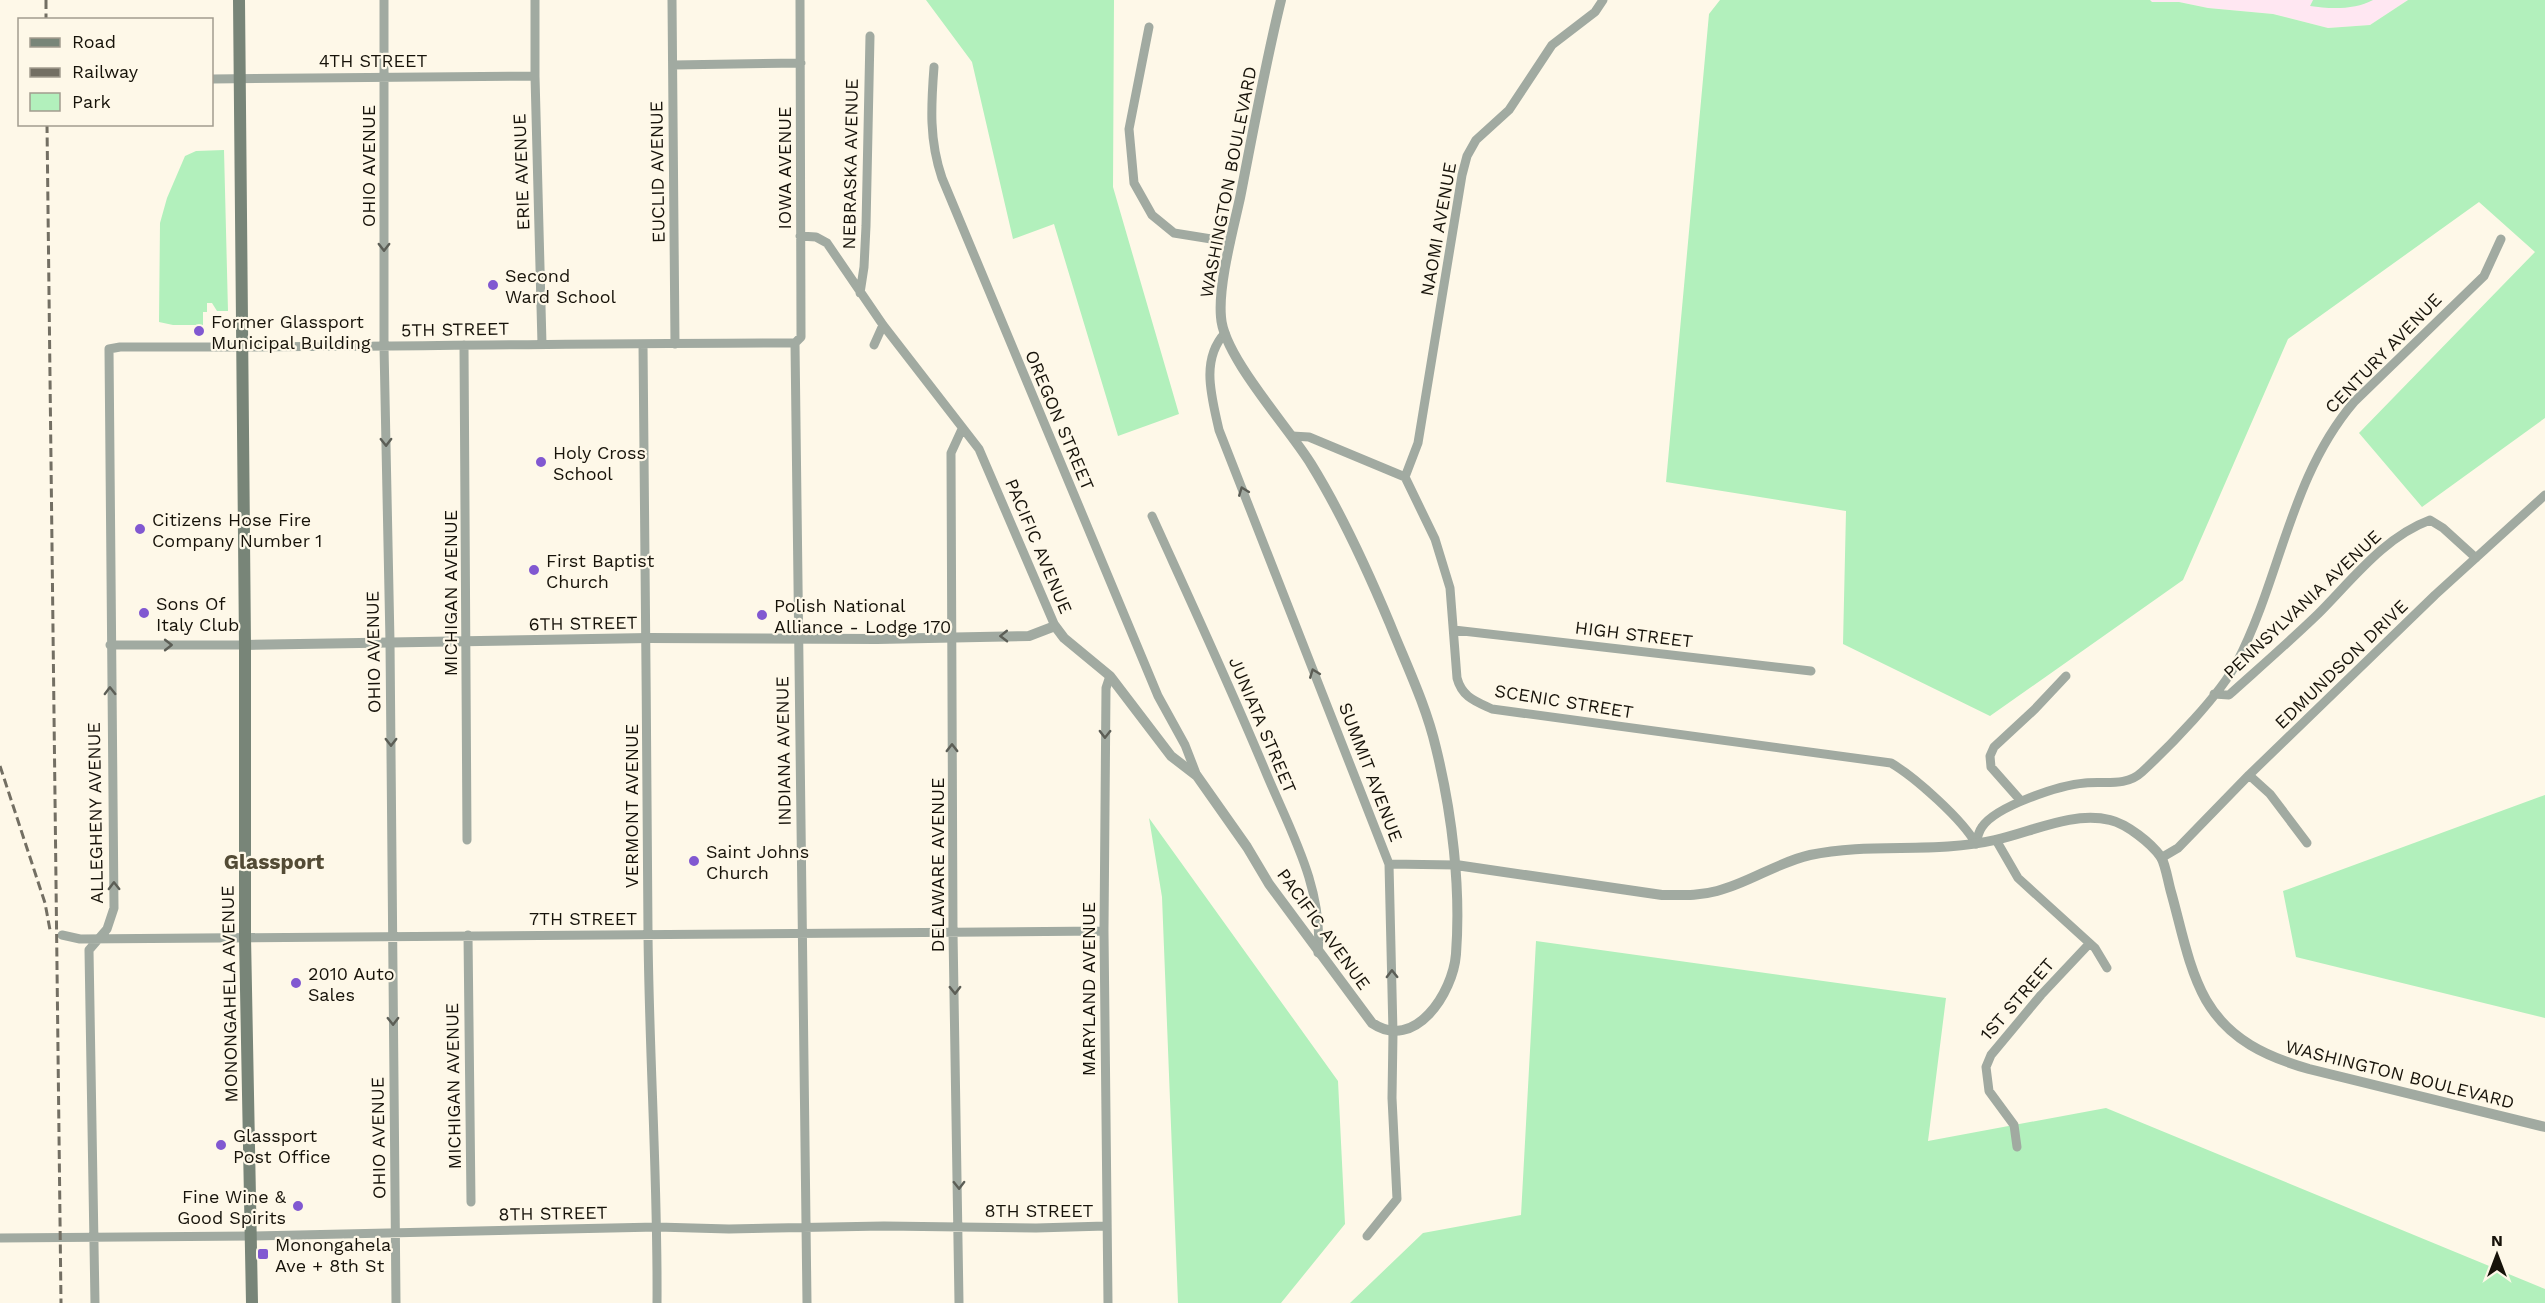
<svg xmlns="http://www.w3.org/2000/svg" width="2545" height="1303" viewBox="0 0 2545 1303" font-family="'Work Sans',sans-serif">
	<style>
		.education { fill: #ffe7f2 }
		.green { fill: #b2f0bc }
		.lines { fill: none; stroke-linecap: round; stroke-linejoin: round }
		.minor { stroke: #a1aaa1; stroke-width: 9 }
		.tertiary { stroke: #a1aaa1; stroke-width: 10 }
		.secondary { stroke: #788578; stroke-width: 12 }
		.rail { stroke: #736f63; stroke-width: 3; stroke-dasharray: 9 4.5; stroke-linecap: butt }
		.oneway { stroke: #5c5e56 }
		.poi-dot { fill: #8158d1; stroke: #fef8e8; stroke-width: 2 }
		.labels { text-anchor: middle; dominant-baseline: central; stroke-width: 4.5; stroke-linejoin: round; paint-order: stroke }
		.street-label { font-size: 18px; fill: #17130a; stroke: #fef8e8 }
		.poi-label { font-size: 18px; fill: #17130a; stroke: #fef8e8; text-anchor: start }
		.quarter-label { font-size: 21px; font-weight: bold; fill: #534b35; stroke: #fef8e8 }
	</style>
	<rect width="100%" height="100%" fill="#fef8e8"/>
	<path class="education" d="M2150,0H2408L2370,25L2328,28L2273,14L2208,8L2179,2H2152Z"/>
	<path class="green" d="M926,0H1114L1113,187L1179,414L1118,436L1054,224L1013,239L972,62Z
		M1720,0H2150L2152,2H2179L2208,8L2273,14L2328,28L2370,25L2408,0H2545V418L2422,507L2359,433L2535,252L2479,202L2288,339L2183,580L1990,716L1843,644L1846,511L1666,482L1709,14Z
		M2313,0H2373C2355,10 2330,9 2310,6Z
		M224,150L228,311H217L212,303H207V312H203V325H173L159,322L160,223L167,198L185,156L196,151Z
		M2545,795V1018L2296,957L2283,891Z
		M1149,818L1338,1081L1345,1224L1281,1303H1178L1162,897Z
		M1536,941L1946,998L1928,1141L2106,1108L2545,1289V1303H1350L1423,1233L1521,1215Z"/>
	<g class="lines">
		<path class="minor" d="M384,0V347L390,642L396,1303
			M535,0V76L542,344
			M672,0L675,344
			M1149,27L1129,129L1134,183L1152,215L1174,233L1230,242
			M673,65L801,63
			M934,67C931,106 929,140 942,178L1158,696L1185,745L1197,776
			M212,79L535,76
			M800,236L816,237L827,243L883,325L979,449L1055,626
			M860,293L864,267L866,226L870,36
			M1225,333C1200,360 1212,398 1219,430L1389,864L1393,1033L1392,1098L1397,1199L1367,1236
			M795,343L807,1303
			M643,344C646,540 646,736 648,932C649,1056 658,1179 657,1303
			M464,345L467,840
			M874,345L883,325
			M1292,436L1309,437L1405,477L1435,539L1450,588L1457,678C1462,697 1475,701 1492,709L1891,763C1915,777 1963,820 1976,844
			M1405,477L1418,443L1462,175L1467,156L1476,140L1509,110L1552,45L1595,12L1603,0
			M1152,516C1191,602 1231,688 1267,775C1291,832 1324,890 1318,953
			M1454,630L1811,671
			M110,645H245
			M2214,694L2229,695C2259,668 2289,642 2318,614C2352,580 2384,537 2430,520L2443,528L2476,558
			M2249,775L2270,794L2307,843
			M2021,801L1991,767L1990,756L1994,747L2035,709L2066,676
			M1996,840L2018,878L2095,948L2107,968
			M1976,844C1977,839 1979,831 1982,827C1996,806 2060,785 2085,783C2105,781 2126,787 2142,772C2169,747 2221,694 2237,662C2281,577 2290,477 2354,402L2484,276L2501,239
			M2161,858L2178,848L2249,775L2435,595L2545,495
			M1389,864L1456,865
			M62,935L80,939L1104,931
			M468,935L471,1202
			M2017,1147L2014,1125L1989,1091L1986,1067L1991,1055L2041,995L2089,944
			M0,1238L251,1236L657,1227L729,1229L884,1226L1036,1228L1106,1226
			M95,1303L89,950L107,929L114,908L109,349L120,347C345,348 570,343 795,343L801,337L800,0
			M959,1303L953,932L951,453L962,429
			M1108,1303L1104,931L1106,688L1110,676"/>
		<path class="tertiary" d="M245,645L648,638L877,639L1029,636L1055,626L1064,638L1110,676L1171,756L1197,776L1247,847L1269,884L1372,1023C1415,1052 1453,993 1456,954C1461,887 1452,813 1436,748C1426,705 1406,664 1390,624C1367,569 1342,514 1311,464C1289,428 1223,356 1221,317C1218,285 1233,230 1240,198C1253,132 1265,65 1281,0
			M1456,865L1662,895C1681,895 1699,896 1717,891C1749,883 1778,862 1810,855C1871,842 1934,854 1995,840C2032,832 2072,811 2110,820C2127,824 2151,843 2161,857C2166,866 2168,882 2171,892C2181,927 2188,968 2206,1000C2229,1040 2267,1057 2309,1069L2545,1127"/>
		<path class="secondary" d="M239,0L245,645V937L252,1303"/>
		<path class="rail" d="M46,0V20
			M47,124L61,1303
			M0,766L45,903L50,930"/>
	</g>
	<defs><path id="oneway-chevron" d="M-2-3.5L2.5 0L-2 3.5" fill="none" stroke-width="1.6" stroke-linecap="round" stroke-linejoin="round" transform="scale(1.5)"/></defs>
	<g class="oneway">
		<use href="#oneway-chevron" transform="translate(384 247) rotate(90)"/>
		<use href="#oneway-chevron" transform="translate(386 442) rotate(89)"/>
		<use href="#oneway-chevron" transform="translate(1243 491) rotate(-111)"/>
		<use href="#oneway-chevron" transform="translate(1004 636) rotate(179)"/>
		<use href="#oneway-chevron" transform="translate(168 645)"/>
		<use href="#oneway-chevron" transform="translate(1314 673) rotate(-111)"/>
		<use href="#oneway-chevron" transform="translate(110 691) rotate(-91)"/>
		<use href="#oneway-chevron" transform="translate(1105 734) rotate(91)"/>
		<use href="#oneway-chevron" transform="translate(391 742) rotate(90)"/>
		<use href="#oneway-chevron" transform="translate(952 748) rotate(-90)"/>
		<use href="#oneway-chevron" transform="translate(114 886) rotate(-91)"/>
		<use href="#oneway-chevron" transform="translate(1392 974) rotate(-91)"/>
		<use href="#oneway-chevron" transform="translate(955 990) rotate(89)"/>
		<use href="#oneway-chevron" transform="translate(393 1021) rotate(89)"/>
		<use href="#oneway-chevron" transform="translate(959 1185) rotate(89)"/>
	</g>
	<g class="poi-dot">
		<circle cx="493" cy="285" r="6"/>
		<circle cx="199" cy="331" r="6"/>
		<circle cx="541" cy="462" r="6"/>
		<circle cx="140" cy="529" r="6"/>
		<circle cx="534" cy="570" r="6"/>
		<circle cx="144" cy="613" r="6"/>
		<circle cx="762" cy="615" r="6"/>
		<circle cx="694" cy="861" r="6"/>
		<circle cx="296" cy="983" r="6"/>
		<circle cx="221" cy="1145" r="6"/>
		<circle cx="298" cy="1206" r="6"/>
		<rect x="257" y="1248" width="12" height="12" rx="3"/>
	</g>
	<g class="labels">
		<g class="street-label">
			<text x="373" y="60">4TH STREET</text>
			<text transform="translate(850 164) rotate(-89)">NEBRASKA AVENUE</text>
			<text transform="translate(368 166) rotate(-90)">OHIO AVENUE</text>
			<text transform="translate(784 168) rotate(-90)">IOWA AVENUE</text>
			<text transform="translate(521 172) rotate(-92)">ERIE AVENUE</text>
			<text transform="translate(657 172) rotate(-91)">EUCLID AVENUE</text>
			<text transform="translate(1228 182) rotate(-79)">WASHINGTON BOULEVARD</text>
			<text transform="translate(1438 229) rotate(-80)">NAOMI AVENUE</text>
			<text transform="translate(455 329) rotate(-1)">5TH STREET</text>
			<text transform="translate(2383 353) rotate(-46)">CENTURY AVENUE</text>
			<text transform="translate(1060 420) rotate(67)">OREGON STREET</text>
			<text transform="translate(1039 546) rotate(67)">PACIFIC AVENUE</text>
			<text transform="translate(450 593) rotate(-90)">MICHIGAN AVENUE</text>
			<text transform="translate(2302 604) rotate(-43)">PENNSYLVANIA AVENUE</text>
			<text transform="translate(583 623) rotate(-1)">6TH STREET</text>
			<text transform="translate(1634 634) rotate(7)">HIGH STREET</text>
			<text transform="translate(373 652) rotate(-91)">OHIO AVENUE</text>
			<text transform="translate(2341 664) rotate(-44)">EDMUNDSON DRIVE</text>
			<text transform="translate(1564 701) rotate(9)">SCENIC STREET</text>
			<text transform="translate(1263 725) rotate(67)">JUNIATA STREET</text>
			<text transform="translate(783 751) rotate(-91)">INDIANA AVENUE</text>
			<text transform="translate(1371 772) rotate(69)">SUMMIT AVENUE</text>
			<text transform="translate(631 806) rotate(-90)">VERMONT AVENUE</text>
			<text transform="translate(95 813) rotate(-91)">ALLEGHENY AVENUE</text>
			<text transform="translate(937 865) rotate(-90)">DELAWARE AVENUE</text>
			<text x="583" y="918">7TH STREET</text>
			<text transform="translate(1324 929) rotate(54)">PACIFIC AVENUE</text>
			<text transform="translate(1088 989) rotate(-90)">MARYLAND AVENUE</text>
			<text transform="translate(229 994) rotate(-91)">MONONGAHELA AVENUE</text>
			<text transform="translate(2017 999) rotate(-49)">1ST STREET</text>
			<text transform="translate(2400 1074) rotate(14)">WASHINGTON BOULEVARD</text>
			<text transform="translate(453 1086) rotate(-91)">MICHIGAN AVENUE</text>
			<text transform="translate(378 1138) rotate(-91)">OHIO AVENUE</text>
			<text x="1039" y="1210">8TH STREET</text>
			<text transform="translate(553 1213) rotate(-1)">8TH STREET</text>
		</g>
		<g class="poi-label">
			<text x="505" y="275">Second<tspan x="505" dy="21">Ward School</tspan></text>
			<text x="211" y="321">Former Glassport<tspan x="211" dy="21">Municipal Building</tspan></text>
			<text x="553" y="452">Holy Cross<tspan x="553" dy="21">School</tspan></text>
			<text x="152" y="519">Citizens Hose Fire<tspan x="152" dy="21">Company Number 1</tspan></text>
			<text x="546" y="560">First Baptist<tspan x="546" dy="21">Church</tspan></text>
			<text x="156" y="603">Sons Of<tspan x="156" dy="21">Italy Club</tspan></text>
			<text x="774" y="605">Polish National<tspan x="774" dy="21">Alliance - Lodge 170</tspan></text>
			<text x="706" y="851">Saint Johns<tspan x="706" dy="21">Church</tspan></text>
			<text x="308" y="973">2010 Auto<tspan x="308" dy="21">Sales</tspan></text>
			<text x="233" y="1135">Glassport<tspan x="233" dy="21">Post Office</tspan></text>
			<text x="286" y="1196" text-anchor="end">Fine Wine &amp;<tspan x="286" dy="21">Good Spirits</tspan></text>
			<text x="275" y="1244">Monongahela<tspan x="275" dy="21">Ave + 8th St</tspan></text>
		</g>
		<g class="quarter-label">
			<text x="274" y="861">Glassport</text>
		</g>
	</g>
	<rect x="18" y="18" width="195" height="108" fill="#fef8e8" stroke="#a29c8f" stroke-width="1.5"/>
	<rect x="30" y="38" width="30" height="9" fill="#788578" stroke="#a29c8f" stroke-width="1.5"/>
	<text x="72" y="48" font-size="18" fill="#17130a">Road</text>
	<rect x="30" y="68" width="30" height="9" fill="#736f63" stroke="#a29c8f" stroke-width="1.5"/>
	<text x="72" y="78" font-size="18" fill="#17130a">Railway</text>
	<rect x="30" y="93" width="30" height="18" fill="#b2f0bc" stroke="#a29c8f" stroke-width="1.5"/>
	<text x="72" y="108" font-size="18" fill="#17130a">Park</text>
	<g transform="translate(2497 1255)" stroke="#fef8e8" stroke-width="4.5" paint-order="stroke">
	<path d="M0-4.5L10 22L0 15L-10 22Z" fill="#17130a"/>
	<text y="-9" font-size="16" font-weight="bold" text-anchor="middle" fill="#17130a">N</text>
	</g>
</svg>
